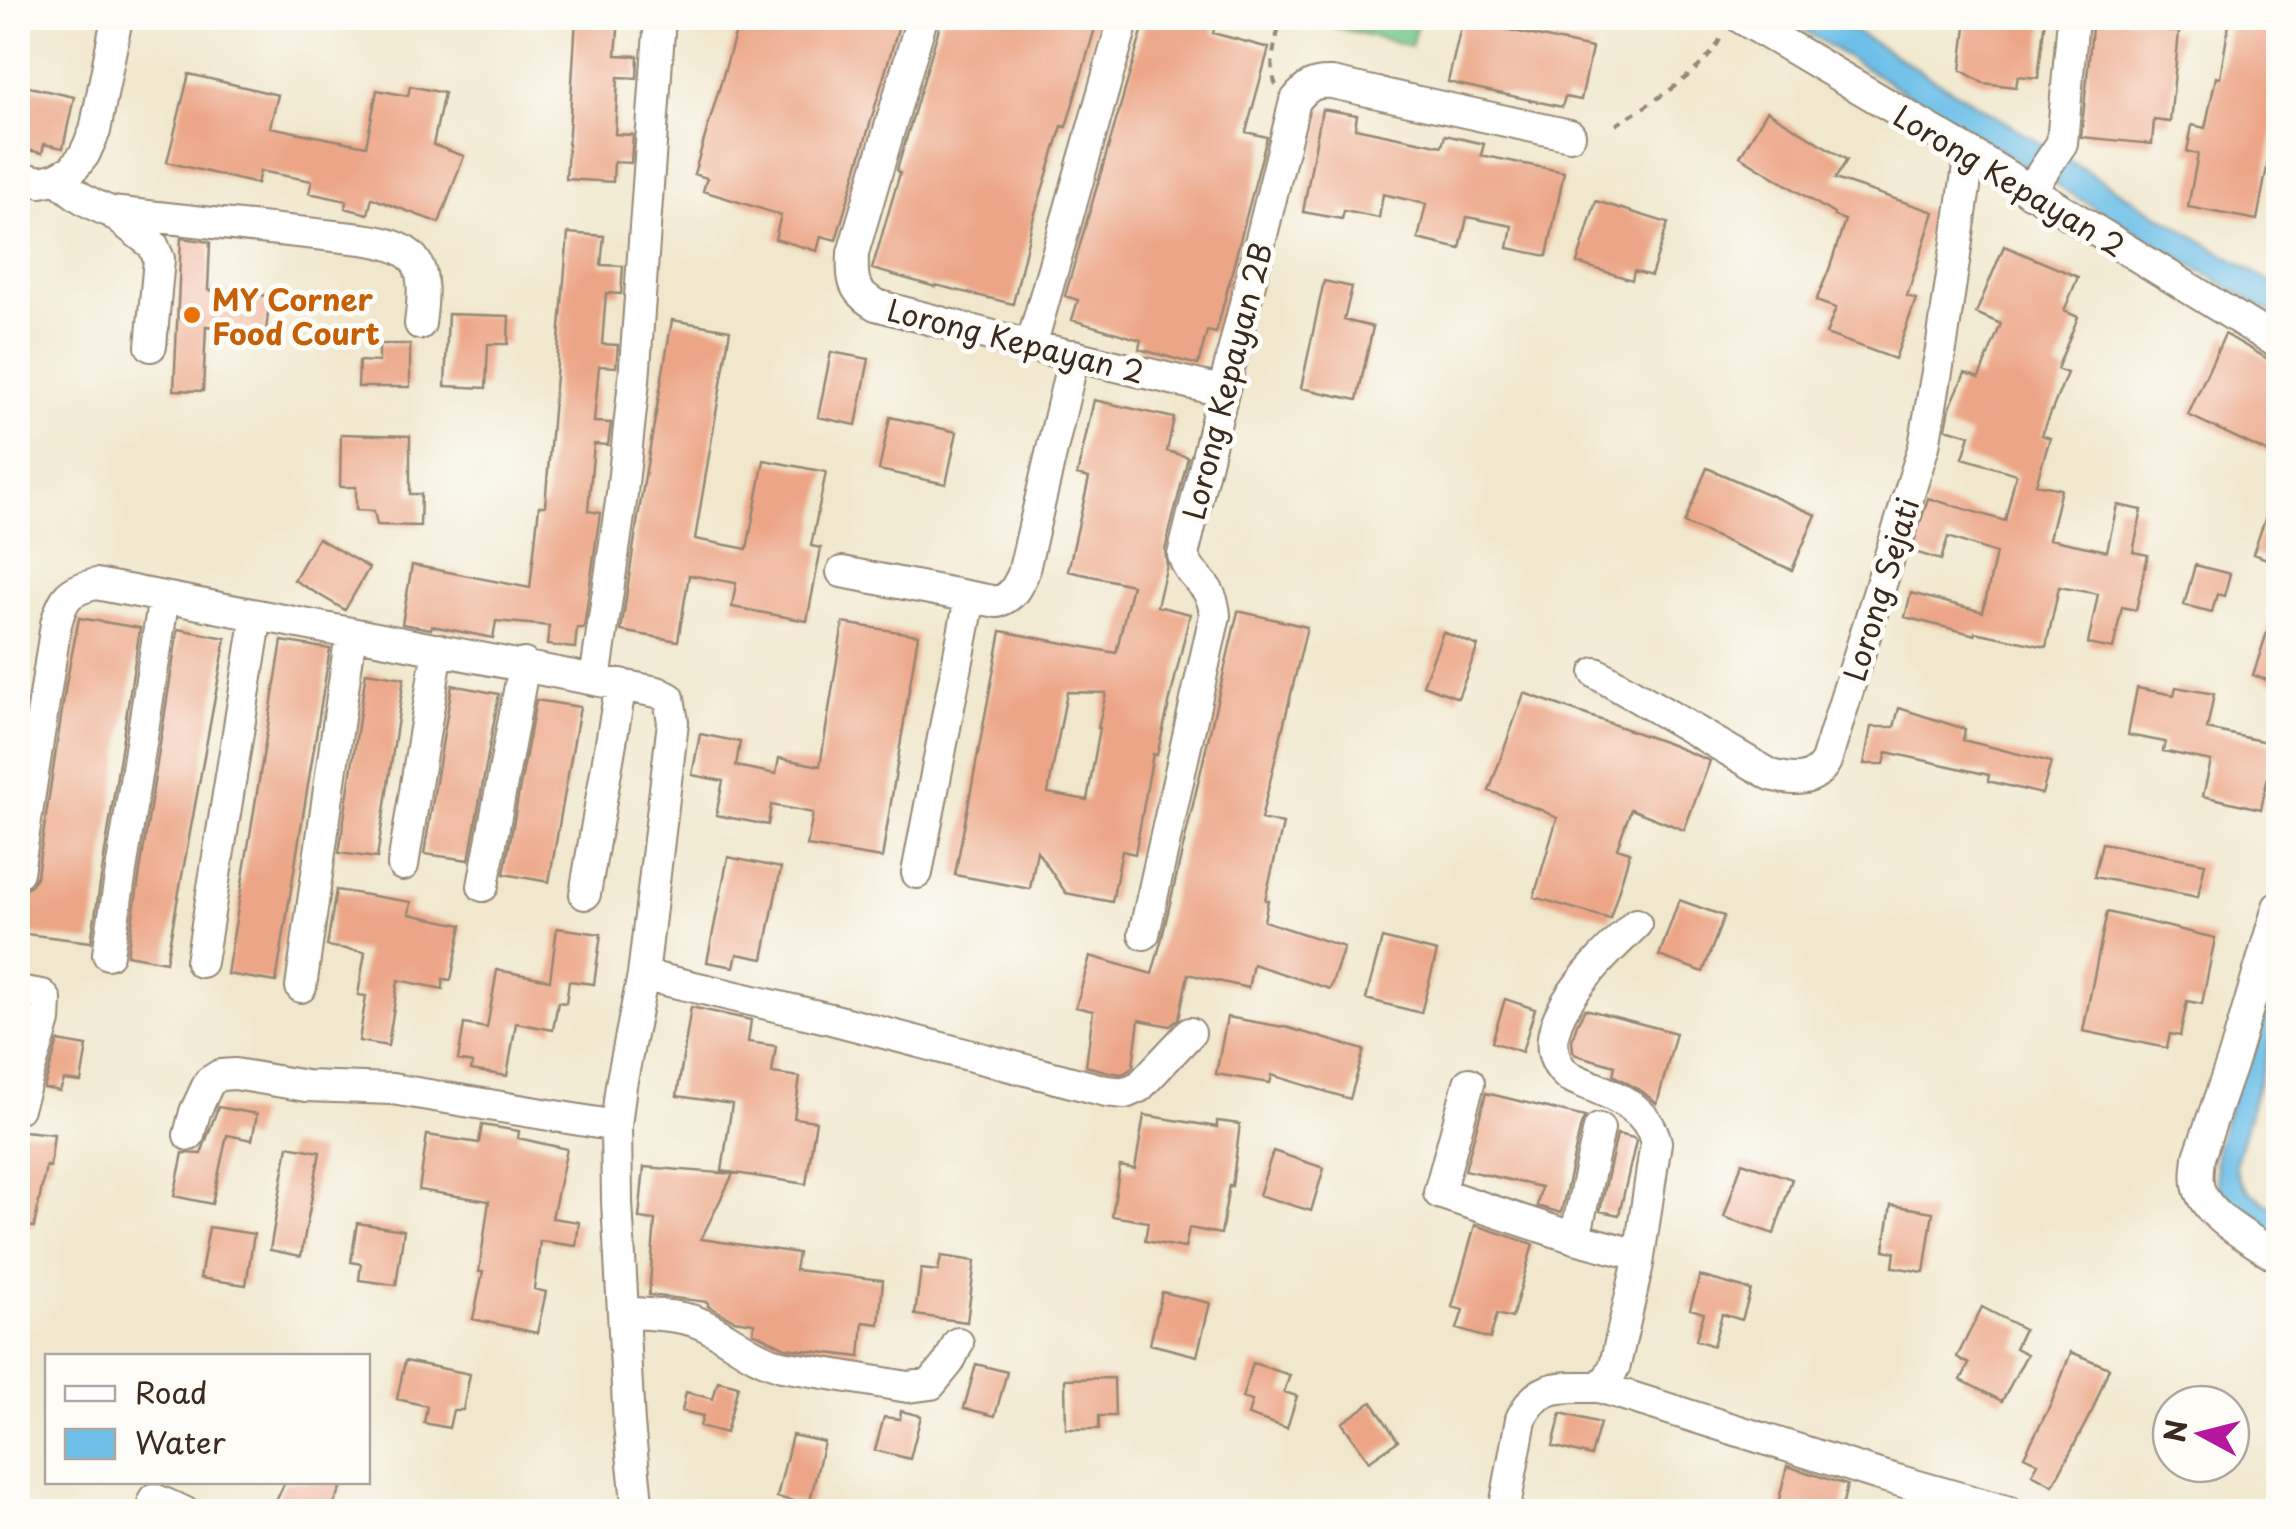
<svg xmlns="http://www.w3.org/2000/svg" width="2296" height="1529" viewBox="0 0 2296 1529" font-family="'Playpen Sans',sans-serif">
	<style>
		.green { fill: #78cb8e; stroke: #5a7a56; stroke-width: 2.5 }
		.water { fill: #6dbfe8; stroke: #547483; stroke-width: 2.5 }
		.building { fill: #eca687; fill-rule: evenodd }
		.lines { fill: none; stroke-linecap: round; stroke-linejoin: round }
		.minor-casing { stroke: #968875; stroke-width: 34 }
		.path { stroke: #968875; stroke-width: 4; stroke-dasharray: 8 8; stroke-linecap: butt }
		.minor { stroke: #fff; stroke-width: 30 }
		.food-dot { fill: #e8710a; stroke: #fdfcf7; stroke-width: 4 }
		.labels { text-anchor: middle; dominant-baseline: central; stroke-width: 10; stroke-linejoin: round; paint-order: stroke }
		.street-label { font-size: 30px; fill: #3b2a1e; stroke: #fdfcf7 }
		.food-label { font-size: 30px; font-weight: bold; fill: #c56008; stroke: #fdfcf7; text-anchor: start }
	</style>
	<rect width="100%" height="100%" fill="#fdfcf7"/>
	<filter id="ink" filterUnits="userSpaceOnUse"><feTurbulence type="fractalNoise" baseFrequency=".01" numOctaves="2"/><feDisplacementMap in="SourceGraphic" scale="20" xChannelSelector="R" yChannelSelector="G"/><feConvolveMatrix kernelMatrix="1 2 1 2 8 2 1 2 1" color-interpolation-filters="sRGB"/></filter>
	<filter id="wash" filterUnits="userSpaceOnUse"><feTurbulence type="fractalNoise" baseFrequency=".0048" numOctaves="4" result="noise"/><feDisplacementMap in="SourceGraphic" scale="40" xChannelSelector="R" yChannelSelector="G"/><feGaussianBlur stdDeviation="2.25" result="paint"/><feColorMatrix in="noise" values="0 0 0 0 0 0 0 0 0 0 0 0 0 0 0 0 0 1.4 0 .05"/><feComposite in="paint" operator="in"/></filter>
	<g filter="url(#wash)">
		<rect width="100%" height="100%" fill="#f0e7cc"/>
		<path class="green" d="M1299,18H1418L1411,46Z"/>
		<path class="water" d="M1784,18H1833L2278,287V316L2058,186Z
			M2278,940V1014L2235,1165C2239,1190 2258,1198 2278,1210V1237C2235,1210 2209,1206 2217,1147Z"/>
		<g id="blocks">
			<path class="building" d="M576,18H619L616,55L638,56L637,78L618,77L615,134L633,135L631,163L614,162L613,182L566,179Z
				M740,18H901L836,240L821,236L817,251L775,239L781,215L703,191L707,178L694,174Z
				M942,18H1098L1066,127L1062,126L1032,223L1013,304L936,285V287L872,269L900,173L897,170Z
				M1146,18H1217L1213,33L1269,48L1246,132L1267,137L1216,333L1207,331L1198,365L1139,349L1141,340L1072,320L1078,300L1065,296Z
				M1463,18H1502L1500,28L1592,48L1581,100L1565,97L1562,107L1448,82Z
				M1967,18H2045L2038,78L2018,76L2016,87L1983,83L1961,70Z
				M2093,18H2170L2168,31L2179,32L2170,122L2154,120L2152,144L2081,137Z
				M2230,18H2278V109L2257,220L2188,207L2198,154L2187,152L2192,125L2205,128L2216,77L2220,78Z
				M189,74L278,95L270,127L366,146L377,90L408,96L410,86L444,93L433,145L464,156L439,223L372,198L368,214L345,208L347,201L309,193L312,181L260,171L257,184L167,162Z
				M25,86L74,97L63,148L44,144L42,153L18,148V118Z
				M1322,109L1357,115L1355,128L1442,146L1445,135L1484,144L1481,155L1564,172L1547,256L1508,248L1512,226L1467,217L1460,249L1418,239L1426,204L1383,194L1379,218L1344,211L1342,219L1303,212Z
				M1767,111L1847,160L1835,179L1934,212L1907,296L1916,299L1895,359L1826,334L1836,308L1816,301L1830,267L1845,220L1834,216V214L1740,156Z
				M1596,201L1668,223L1651,276L1634,271L1632,280L1577,263Z
				M568,233L604,236L601,265L623,266L621,294L606,293L602,344L618,345L616,367L599,366L594,422L611,423L608,445L594,444L588,511L600,513L584,628H577L575,648L547,645L549,626L496,621L493,638L432,626L431,629L402,624L412,565L530,588L539,506H545Z
				M181,238L210,242L208,290L270,296L266,332L206,326L203,391L174,390Z
				M2004,246L2078,277L2064,311L2078,317L2057,369L2067,373L2042,435L2050,438L2036,484L2061,489L2049,539L2107,551L2117,505L2142,510L2133,552L2148,555L2136,610L2122,607L2113,649L2088,644L2098,594L2059,587L2046,647L1975,632V635L1905,617L1911,593L1983,612L1996,553L1948,537L1941,560L1911,551L1928,498L2005,521L2016,474L1963,458L1970,435L1946,428L1950,407L1965,373L1979,378L2001,324L1976,313Z
				M1324,281L1352,287L1344,320L1373,327L1357,400L1301,388Z
				M448,314L509,316L508,344H488L486,388L445,386Z
				M672,320L730,330L695,539L747,549L764,460L826,472L811,546L821,548L807,621L732,607L736,583L689,575L678,641L621,631L638,517Z
				M2225,334L2268,359L2278,362V438L2271,454L2188,415Z
				M379,344H410V387H358L359,361L379,362Z
				M831,352L869,359L856,425L818,417Z
				M1094,400L1174,418L1167,451L1188,457L1165,550L1167,565L1157,606L1190,614L1157,755L1153,754L1135,854L1122,851L1112,902L1066,893L1037,851L1030,889L955,875L1001,631L1116,653L1132,585L1068,571L1089,478L1077,475ZM1067,692L1106,693L1098,728H1100L1087,800L1048,793Z
				M890,417L957,432L946,484L879,470Z
				M341,434L410,436V494H421L420,526L377,525L374,511L356,510V487H340Z
				M1707,468L1816,515L1792,570L1684,523Z
				M2275,490H2278V563L2253,554Z
				M318,538L369,568L345,610L294,580Z
				M2195,565L2230,574L2224,596L2217,594L2212,612L2184,605Z
				M2275,608L2278,609V684L2253,675Z
				M1238,611L1307,627L1261,819L1283,824L1265,900H1268L1264,921L1344,947L1330,989L1253,964L1248,988L1188,974L1179,1019L1170,1026L1139,1020L1133,1066L1128,1071L1122,1074L1109,1072L1086,1066L1093,1011L1076,1007L1090,956L1152,974L1162,938Z
				M79,618L140,628L91,942L18,933L24,890L32,884L37,875L66,684Z
				M843,623L918,635L882,858L807,846L813,813L771,805L768,825L716,815L723,781L692,775L700,734L740,742L736,766L776,774L779,758L820,766Z
				M178,629L226,638L166,962L127,955Z
				M1443,632L1478,646L1458,698L1423,685Z
				M282,641L330,649L276,982L227,974Z
				M366,672L404,678L377,858L339,853Z
				M452,685L499,694L469,860L424,854Z
				M2176,687L2214,694L2207,729L2275,744L2261,809L2203,796L2211,761L2163,751L2165,742L2128,735L2137,688L2174,695Z
				M1524,693L1669,744L1710,761L1684,830L1631,809L1617,848L1630,852L1610,919L1534,897L1557,818L1541,810L1489,791Z
				M536,700L580,707L549,882L504,874Z
				M1899,708L1965,729L1963,740L2051,762L2042,794L1988,781L1989,775L1887,752L1884,764H1864L1871,727H1894Z
				M2102,843L2205,863L2198,897L2094,877Z
				M728,857L781,868L763,959L737,954L734,967L707,962Z
				M336,890L411,902L409,914L462,925L451,980L443,979V989L398,980L388,1046L359,1041L366,996L358,995L365,952L327,946Z
				M1679,900L1724,916L1703,972L1659,956Z
				M2107,912L2215,938L2202,1004L2187,1001L2180,1036L2170,1034L2167,1048L2083,1031Z
				M557,928L601,934L594,984L569,981L566,1003L558,1002L553,1030L516,1023L507,1076L471,1070L472,1063L458,1060L464,1024L487,1028L497,970L550,980Z
				M1382,938L1437,952L1421,1013L1366,999Z
				M1505,999L1535,1009L1522,1052L1492,1042Z
				M691,1007L751,1020L748,1042L776,1046L772,1073L800,1077L794,1118L816,1121L806,1184L722,1171L732,1104L677,1096Z
				M1585,1009L1676,1033L1657,1104L1643,1092L1613,1075L1615,1066L1576,1055L1573,1051L1572,1040L1577,1024Z
				M1227,1017L1289,1028L1364,1050L1350,1099L1272,1075L1270,1083L1216,1074Z
				M58,1041L87,1046L81,1082L64,1080L60,1091L44,1088Z
				M1486,1093L1585,1117L1581,1125L1561,1213L1537,1206L1541,1187L1465,1170Z
				M218,1107L257,1114L252,1140L227,1135L212,1204L174,1196L183,1153L201,1154Z
				M1144,1115L1217,1127V1121L1240,1124L1232,1186L1229,1185L1221,1234L1189,1228L1185,1248L1145,1241L1148,1222L1112,1216L1120,1166L1135,1169Z
				M482,1125L519,1131L518,1138L567,1149L552,1218L579,1222L576,1246L540,1241L534,1289L546,1292L537,1333L473,1319L483,1272H479L489,1201L419,1190L427,1135L479,1143Z
				M23,1131L54,1134L50,1167L46,1166L34,1227L18,1224V1175Z
				M1617,1134L1634,1138L1636,1141L1619,1215L1600,1211Z
				M288,1146L320,1152L301,1256L270,1250Z
				M1273,1151L1324,1168L1311,1211L1259,1195Z
				M1742,1162L1792,1179L1774,1234L1724,1217Z
				M644,1167L733,1174L701,1239L798,1253L795,1270L883,1280L879,1324L863,1322L860,1357L786,1348L753,1332L754,1323L734,1320L708,1306V1302L649,1295L655,1220L639,1218Z
				M1891,1205L1933,1212L1924,1272L1893,1267L1895,1252L1884,1250Z
				M357,1223L404,1230L396,1285L359,1280L361,1264L351,1262Z
				M1475,1225L1533,1244L1512,1318L1497,1314L1490,1339L1457,1329L1463,1310L1452,1307Z
				M209,1227L254,1234L246,1285L200,1278Z
				M941,1256L975,1261L967,1322L915,1315L921,1269L938,1271Z
				M1700,1276L1751,1290L1742,1320L1722,1314L1713,1346L1696,1340L1704,1313L1690,1309Z
				M1162,1292L1210,1303L1197,1356L1150,1344Z
				M1982,1307L2024,1329L2015,1348L2027,1354L2002,1401L1961,1380L1969,1364L1957,1357Z
				M2071,1352L2109,1368L2093,1409L2053,1485L2032,1474L2038,1463L2024,1456L2051,1404Z
				M405,1361L470,1374L463,1410H453L449,1428L424,1423L427,1406L397,1399Z
				M1253,1363L1290,1375L1284,1392L1297,1396L1287,1428L1248,1415L1252,1401L1242,1398Z
				M976,1364L1007,1372L995,1416L964,1408Z
				M1114,1378L1115,1416H1099V1429H1066L1065,1379Z
				M718,1381L738,1386L726,1433L700,1426L703,1416L682,1411L686,1392L713,1399Z
				M1372,1402L1398,1441L1369,1461L1342,1423Z
				M901,1411L921,1416L910,1459L875,1450L884,1417L900,1419Z
				M1561,1413L1600,1423L1591,1456L1553,1446Z
				M792,1435L824,1442L809,1505L777,1497Z
				M1787,1466L1847,1485L1841,1512H1776Z
				M285,1482H344L330,1512H271Z"/>
		</g>
	</g>
	<g filter="url(#ink)">
		<use href="#blocks" fill-opacity="0" stroke="#968875" stroke-width="2.5"/>
		<g class="lines">
			<defs>
				<path id="minor" d="M922,18L853,253C852,280 852,291 876,305L1031,346L1222,391
					M1741,18L1970,153L2278,343
					M18,177L41,182L57,178L72,170L84,155L95,131L117,18
					M57,178C74,194 89,204 111,212L362,239C424,247 427,268 420,324
					M2029,192L2062,143L2073,18
					M111,212L153,245L159,259L151,346
					M1031,346L1124,18
					M842,572L997,602C1012,597 1016,589 1023,574L1074,355
					M1596,673L1771,775C1793,781 1814,783 1826,761L1924,446L1942,343L1970,153
					M595,680L621,502L634,381L660,18
					M403,865L438,649
					M18,872L56,624C63,597 69,590 96,584L657,692L669,698L673,722L643,975L621,1085L616,1126L617,1202L629,1424L638,1512
					M917,873L970,598
					M483,886L524,664
					M585,894L621,684
					M2278,907L2234,1056L2199,1157C2198,1168 2196,1179 2199,1189C2209,1219 2254,1240 2278,1257
					M1144,934L1215,615C1212,580 1191,582 1183,555L1295,101C1307,86 1313,82 1332,83L1570,135
					M108,954L164,597
					M201,962L257,615
					M643,975L831,1019L1106,1091L1125,1093L1139,1087L1190,1033
					M301,987L351,633
					M18,991L42,995L46,1000L45,1021L18,1108
					M1469,1083L1439,1193L1575,1238L1639,1255
					M189,1135L195,1112L209,1082L220,1075L235,1074L306,1086L392,1089L616,1126
					M1575,1238L1599,1129
					M624,1312C650,1315 681,1314 704,1325C731,1338 752,1358 782,1366L908,1387L931,1384L949,1362L958,1343
					M1599,1387L1879,1475L2010,1512
					M154,1499L184,1512
					M1504,1512L1521,1419C1539,1381 1562,1388 1599,1387L1609,1377L1615,1365L1638,1264L1656,1142C1646,1101 1602,1092 1568,1076C1517,1032 1606,954 1636,924"/>
			</defs>
			<use href="#minor" class="minor-casing"/>
			<path class="path" d="M1276,85C1267,65 1277,38 1281,18
				M1616,125C1647,105 1708,70 1721,37"/>
			<use href="#minor" class="minor"/>
		</g>
	</g>
	<circle class="food-dot" cx="192" cy="315" r="10"/>
	<g class="labels">
		<g class="street-label">
			<text transform="translate(2010 180) rotate(31)">Lorong Kepayan 2</text>
			<text transform="translate(1016 340) rotate(14)">Lorong Kepayan 2</text>
			<text transform="translate(1226 381) rotate(-76)">Lorong Kepayan 2B</text>
			<text transform="translate(1880 589) rotate(-73)">Lorong Sejati</text>
		</g>
		<g class="food-label">
			<text x="212" y="298">MY Corner<tspan x="212" dy="34">Food Court</tspan></text>
		</g>
	</g>
	<rect width="2296" height="1529" fill="none" stroke="#fdfcf7" stroke-width="60"/>
	<rect x="45" y="1354" width="325" height="130" fill="#fdfcf7" stroke="#afa8a0" stroke-width="2.5"/>
	<rect x="65" y="1386" width="50" height="15" fill="#ffffff" stroke="#afa8a0" stroke-width="2.5"/>
	<text x="135" y="1404" font-size="30" fill="#3b2a1e">Road</text>
	<rect x="65" y="1429" width="50" height="30" fill="#6dbfe8" stroke="#afa8a0" stroke-width="2.5"/>
	<text x="135" y="1454" font-size="30" fill="#3b2a1e">Water</text>
	<g transform="translate(2201 1434) rotate(277)"><circle r="48" fill="#fdfcf7" stroke="#afa8a0" stroke-width="2.5"/>
	<path d="M0-8L18 38L0 25L-18 38Z" fill="#b5179e"/>
	<text y="-15" font-size="28" font-weight="bold" text-anchor="middle" fill="#3b2a1e">N</text>
	</g>
</svg>
